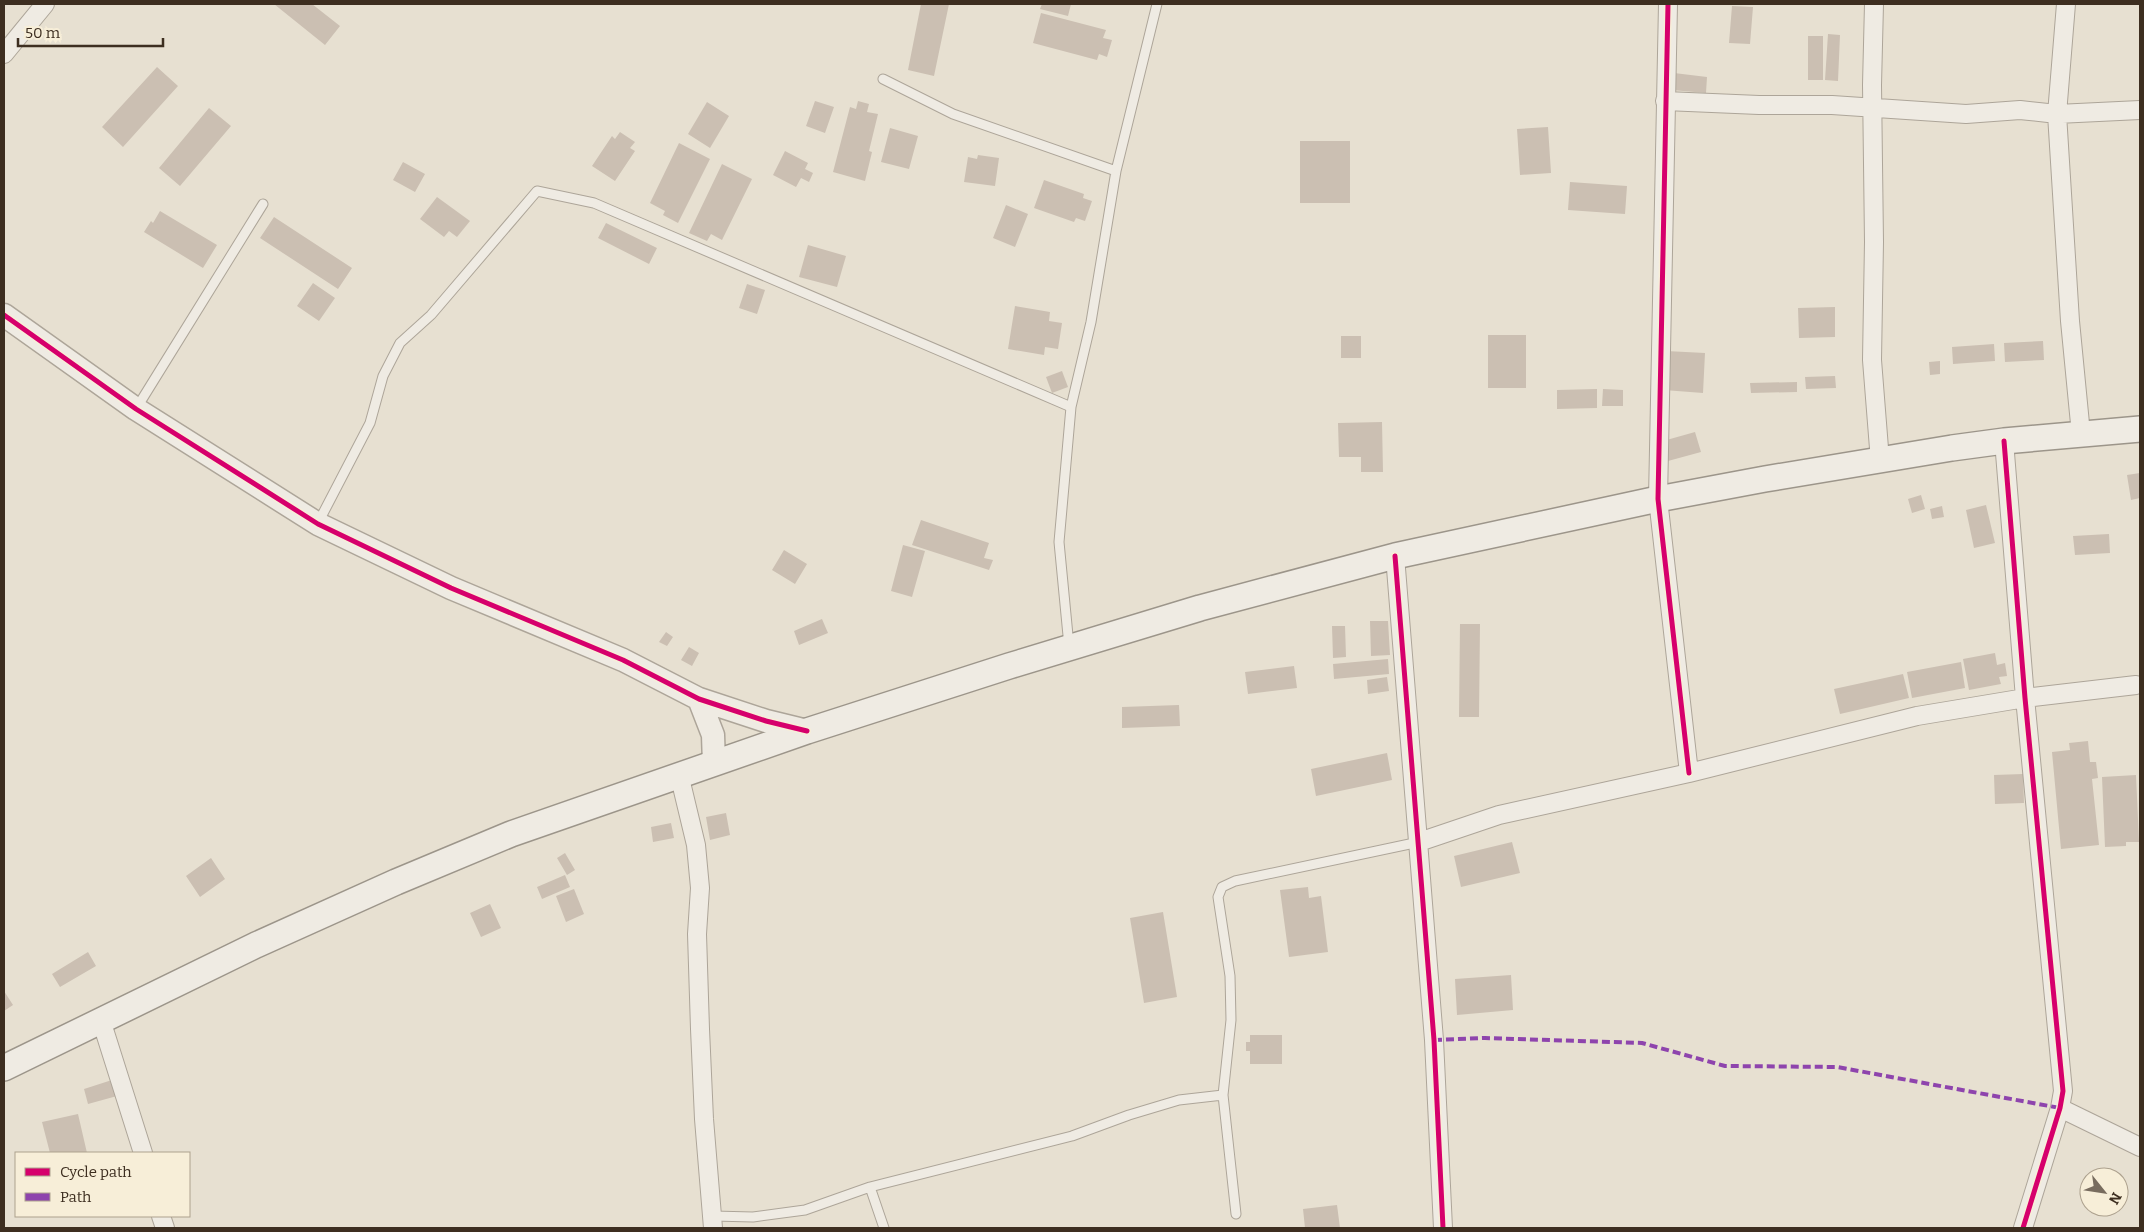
<svg xmlns="http://www.w3.org/2000/svg" width="2144" height="1232" viewBox="0 0 2144 1232" font-family="Bitter,serif">
	<style>
		.building { fill: #cbbfb2 }
		.lines { fill: none; stroke-linecap: round; stroke-linejoin: round }
		.service-casing { stroke: #ada599; stroke-width: 11 }
		.minor-casing { stroke: #ada599; stroke-width: 20 }
		.tertiary-casing { stroke: #ada599; stroke-width: 25 }
		.secondary-casing { stroke: #9c958a; stroke-width: 28 }
		.service { stroke: #efebe3; stroke-width: 9 }
		.minor { stroke: #efebe3; stroke-width: 18 }
		.tertiary { stroke: #efebe3; stroke-width: 22 }
		.secondary { stroke: #efebe3; stroke-width: 25 }
		.quiet { stroke: #8e44ad; stroke-width: 4; stroke-dasharray: 8 4; stroke-linecap: butt }
		.cycleway-casing { stroke: #f7eed8; stroke-width: 8 }
		.cycleway { stroke: #d6006c; stroke-width: 5 }
	</style>
	<rect width="100%" height="100%" fill="#e7e0d1"/>
	<path class="building" d="M274,4H312L340,26L325,45Z
		M921,4H949L934,76L908,70Z
		M1042,4H1071L1068,16L1040,9Z
		M1732,6L1753,7L1750,44L1729,43Z
		M1041,13L1106,30L1103,38L1112,40L1107,57L1099,54L1097,60L1033,43Z
		M1828,34L1840,35L1838,81L1825,80Z
		M1808,36H1823V80H1808Z
		M157,67L178,86L123,147L102,127Z
		M1674,73L1707,77L1706,93L1672,90Z
		M815,101L834,107L825,133L806,126Z
		M858,101L869,104L867,112L878,114L869,151L872,152L865,181L833,172L850,107L856,109Z
		M707,102L729,116L710,148L688,134Z
		M209,108L231,126L180,186L159,168Z
		M1548,127L1551,173L1520,175L1517,129Z
		M890,128L918,136L909,169L881,162Z
		M620,132L635,142L630,148L635,151L615,181L592,166L612,136L615,139Z
		M1300,141H1350V203H1300Z
		M679,143L710,159L678,223L663,215L665,211L650,203Z
		M785,151L808,163L805,169L813,173L809,182L801,178L796,187L773,175Z
		M978,155L999,158L995,186L964,182L968,157L977,159Z
		M403,162L425,174L415,192L393,180Z
		M722,164L752,179L722,240L711,234L707,241L689,233Z
		M1044,180L1084,194L1083,198L1092,201L1085,221L1076,218L1074,222L1034,208Z
		M1570,182L1627,186L1625,214L1568,210Z
		M437,197L470,221L457,237L449,231L444,237L420,219Z
		M1006,205L1028,214L1015,247L993,238Z
		M160,211L217,245L203,268L144,232L151,221L153,223Z
		M274,217L352,268L338,289L260,238Z
		M606,223L657,248L649,264L598,238Z
		M808,245L846,256L837,287L799,277Z
		M313,283L335,298L319,321L297,306Z
		M747,284L765,290L757,314L739,308Z
		M1015,306L1050,312L1049,321L1062,323L1058,349L1045,347L1044,355L1008,349Z
		M1835,307V337L1799,338L1798,308Z
		M1488,335H1526V388H1488Z
		M1341,336H1361V358H1341Z
		M2043,341L2044,360L2005,362L2004,343Z
		M1994,344L1995,361L1953,364L1952,347Z
		M1666,351L1705,353L1703,393L1664,390Z
		M1940,361V374L1930,375L1929,362Z
		M1062,371L1068,387L1052,393L1046,377Z
		M1835,376L1836,388L1806,389L1805,377Z
		M1797,382V392L1751,393L1750,383Z
		M1597,389V408L1557,409V390Z
		M1603,389L1623,390V406H1602Z
		M1382,422L1383,472H1361V457H1339L1338,423Z
		M1695,432L1701,452L1668,461L1663,441Z
		M2140,473V498L2131,500L2127,475Z
		M1921,495L1925,509L1912,513L1908,499Z
		M1986,505L1995,543L1974,548L1966,510Z
		M1942,506L1944,517L1932,519L1930,509Z
		M921,520L989,543L984,558L993,560L989,570L912,545Z
		M2109,534L2110,553L2075,555L2073,536Z
		M903,545L925,551L912,597L891,591Z
		M784,550L807,564L795,584L772,570Z
		M822,619L828,633L799,645L794,631Z
		M1370,621H1388L1390,655L1371,656Z
		M1460,624H1480L1479,717H1459Z
		M1332,626H1345L1346,657L1333,658Z
		M666,632L673,637L667,646L659,642Z
		M689,647L699,653L692,666L681,660Z
		M1995,653L1997,665L2005,663L2007,676L1999,677L2001,684L1969,690L1963,659Z
		M1388,659L1389,674L1334,679L1333,664Z
		M1961,662L1965,688L1912,698L1907,672Z
		M1294,666L1297,688L1248,694L1245,672Z
		M1903,674L1909,698L1840,714L1834,689Z
		M1387,677L1389,691L1368,694L1367,680Z
		M1179,705L1180,726L1122,728V707Z
		M2088,741L2090,762H2096L2098,778L2092,779L2099,845L2061,849L2052,752L2070,750L2069,743Z
		M1387,753L1392,780L1316,796L1311,769Z
		M2023,774L2024,803L1995,804L1994,775Z
		M2136,775L2139,842H2126V846L2105,847L2102,777Z
		M726,813L730,835L710,840L706,817Z
		M671,823L674,838L653,842L651,827Z
		M1512,842L1520,873L1461,887L1454,856Z
		M565,853L575,870L567,875L557,858Z
		M211,858L225,879L200,897L186,876Z
		M565,875L570,887L542,899L537,887Z
		M1308,887L1309,898L1321,896L1328,952L1289,957L1280,890Z
		M574,889L584,914L566,922L556,896Z
		M490,904L501,928L481,937L470,913Z
		M1163,912L1177,997L1144,1003L1130,918Z
		M88,952L96,966L60,987L52,974Z
		M1511,975L1513,1010L1457,1015L1455,979Z
		M4,991L13,1005L4,1011Z
		M1250,1035H1282V1064H1250V1051H1246V1042H1250Z
		M112,1080L117,1096L88,1104L84,1089Z
		M78,1114L87,1153H50L42,1122Z
		M1337,1205L1340,1228H1305L1303,1209Z"/>
	<g class="lines">
		<defs>
			<path id="service" d="M883,79L953,114L1116,171
				M136,409L263,204
				M318,523L370,423L383,376L400,343L431,315L537,191L594,203L1071,407
				M1069,646L1059,542L1071,407L1091,322L1116,171L1157,4
				M1223,1095L1236,1214
				M870,1187L884,1228
				M713,1216L753,1217L805,1210L870,1187L1072,1136L1129,1115L1179,1100L1223,1095L1231,1020L1230,976L1218,897L1222,887L1235,881L1419,842"/>
			<path id="minor" d="M1668,4L1658,499L1689,773
				M1874,4L1872,85L1874,242L1872,360L1880,461
				M2066,4L2057,114L2070,321L2081,434
				M4,54L45,4
				M1665,101L1759,105H1832L1966,114L2020,110L2057,114L2140,110
				M2004,441L2025,698L2063,1091L2060,1108L2023,1228
				M1395,556L1434,1040L1443,1228
				M679,774L696,845L700,888L697,934L700,1029L704,1119L713,1228
				M1419,842L1499,815L1689,773L1917,716L2025,698L2136,685
				M101,1020L143,1153
				M2060,1108L2140,1147
				M161,1216L165,1228"/>
			<path id="tertiary" d="M4,315L136,409L318,524L451,588L623,660L699,699L766,721L807,731
				M699,699L713,735L714,764"/>
			<path id="secondary" d="M4,1068L256,945L396,882L511,834L807,731L1009,666L1200,608L1395,556L1658,499L1765,479L1952,448L2004,441L2140,429"/>
		</defs>
		<use href="#service" class="service-casing"/>
		<use href="#minor" class="minor-casing"/>
		<use href="#tertiary" class="tertiary-casing"/>
		<use href="#secondary" class="secondary-casing"/>
		<use href="#service" class="service"/>
		<use href="#minor" class="minor"/>
		<use href="#tertiary" class="tertiary"/>
		<use href="#secondary" class="secondary"/>
		<path class="quiet" d="M1434,1040L1485,1038L1642,1043L1725,1066L1837,1067L2060,1108"/>
		<defs>
			<path id="cycleway" d="M1668,4L1658,499L1689,773
				M4,315L136,409L318,524L451,588L623,660L699,699L766,721L807,731
				M2004,441L2025,698L2063,1091L2060,1108L2023,1228
				M1395,556L1434,1040L1443,1228"/>
		</defs>
		<use href="#cycleway" class="cycleway-casing"/>
		<use href="#cycleway" class="cycleway"/>
	</g>
	<rect width="2144" height="1232" fill="none" stroke="#3d2e20" stroke-width="10"/>
	<rect x="15" y="1152" width="175" height="65" fill="#f7eed8" stroke="#ada18e"/>
	<rect x="25" y="1168" width="25" height="8" fill="#d6006c" stroke="#ada18e"/>
	<text x="60" y="1177" font-size="15" fill="#3d2e20">Cycle path</text>
	<rect x="25" y="1193" width="25" height="8" fill="#8e44ad" stroke="#ada18e"/>
	<text x="60" y="1202" font-size="15" fill="#3d2e20">Path</text>
	<g transform="translate(2104 1192) rotate(120)"><circle r="24" fill="#f7eed8" stroke="#ada18e"/>
	<path d="M0-4L9 19L0 12L-9 19Z" fill="#786c5e"/>
	<text y="-8" font-size="14" font-weight="bold" text-anchor="middle" fill="#3d2e20">N</text>
	</g>
	<path d="M18 38v8h145v-8" fill="none" stroke="#3d2e20" stroke-width="2.5"/>
	<text x="25" y="38" font-size="15" fill="#3d2e20" stroke="#f7eed8" stroke-width="4" paint-order="stroke">50 m</text>
</svg>
